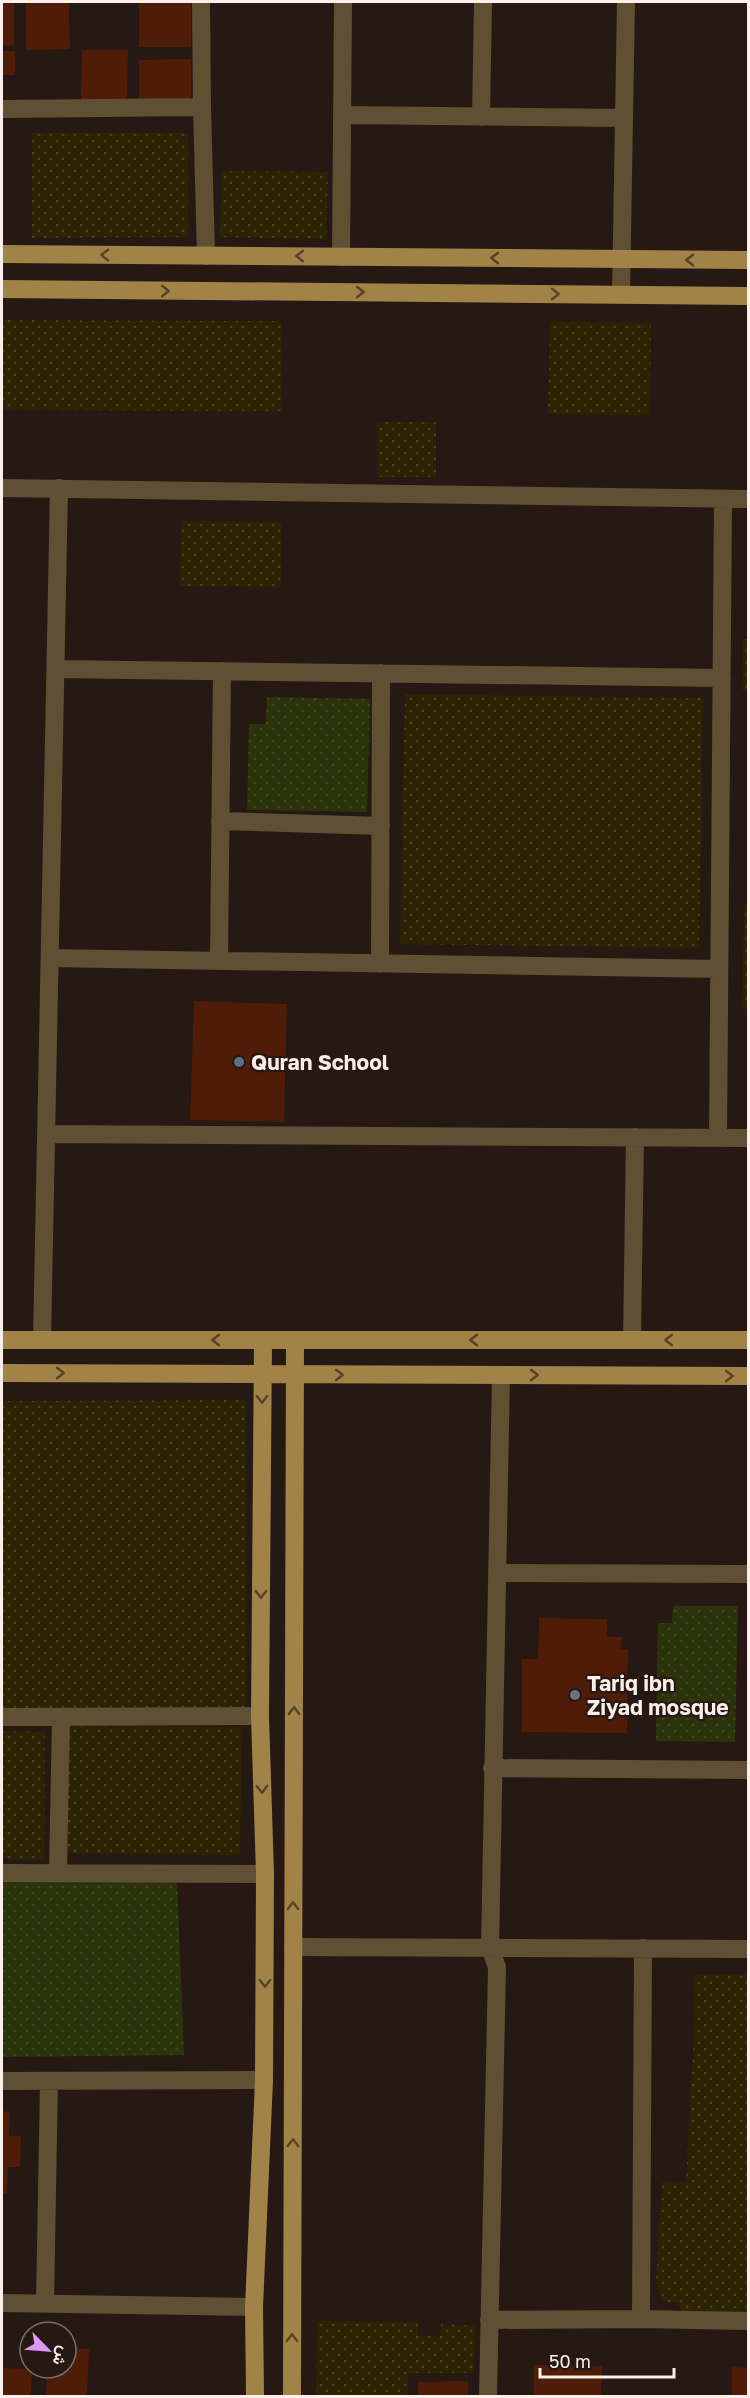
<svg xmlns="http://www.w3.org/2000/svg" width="750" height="2398" viewBox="0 0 750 2398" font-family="'Golos Text',Vazirmatn,sans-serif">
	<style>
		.grass { fill: url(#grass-dots) }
		.sand { fill: url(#sand-dots) }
		.building { fill: #4f1c07 }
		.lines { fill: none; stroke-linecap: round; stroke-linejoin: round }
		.minor { stroke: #5f5034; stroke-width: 18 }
		.major { stroke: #a28347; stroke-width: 18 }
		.oneway { stroke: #584328 }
		.service-dot { fill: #5c6f8a; stroke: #261813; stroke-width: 2 }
		.worship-dot { fill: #6b7280; stroke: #261813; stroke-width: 2 }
		.labels { text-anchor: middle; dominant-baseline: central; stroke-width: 4.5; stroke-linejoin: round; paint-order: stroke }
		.poi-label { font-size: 21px; font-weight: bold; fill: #faefeb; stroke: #261813; text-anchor: start }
	</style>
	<defs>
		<pattern id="grass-dots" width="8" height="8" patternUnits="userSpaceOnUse" patternTransform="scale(1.5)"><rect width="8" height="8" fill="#2a330a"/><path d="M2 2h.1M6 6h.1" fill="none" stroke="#3f4722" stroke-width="1.8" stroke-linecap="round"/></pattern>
		<pattern id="sand-dots" width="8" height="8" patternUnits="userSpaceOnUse" patternTransform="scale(1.5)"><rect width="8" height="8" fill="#2b2302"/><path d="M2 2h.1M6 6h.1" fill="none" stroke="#4b4327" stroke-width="1.8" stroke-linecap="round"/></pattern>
	</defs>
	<rect width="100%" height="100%" fill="#261813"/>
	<path class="grass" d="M267,697L370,699L367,812L247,810L249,724H266Z
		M673,1606H738L735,1742L656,1741L658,1623H672Z
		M177,1879L184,2055L2,2057V1880Z"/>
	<path class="sand" d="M32,133H188V237L32,238Z
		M221,171L328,172L326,239L220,237Z
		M2,320L282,321V411L2,410Z
		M550,322L651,323L650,415L548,414Z
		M377,422H436V477H377Z
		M181,521L282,522L281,587L180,586Z
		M743,639H748V690H742Z
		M405,694L703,698L699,948L400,944Z
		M744,905H748V1009H742Z
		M245,1400V1707L2,1708V1401Z
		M67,1725L242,1727L240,1855L65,1853Z
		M2,1731L45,1732L44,1860L2,1859Z
		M748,1974V2312H680L679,2303L663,2302L656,2281L662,2182H686L694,2037V1975Z
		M317,2321L418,2322V2336H440L441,2324L475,2326L474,2373H408V2396H316Z"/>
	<path class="building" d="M2,2H14V46L2,45Z
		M139,2H191V47H139Z
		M26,3H69L70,49L26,50Z
		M82,50H128L127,100H81Z
		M2,51H15V75H2Z
		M191,59V102L139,103V60Z
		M194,1001L287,1004L284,1122L190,1120Z
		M539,1618L607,1619V1637H622L621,1649H628L627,1733L522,1732V1659H538Z
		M2,2111L10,2112L9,2136H21L20,2167H8L7,2194H2Z
		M66,2348L89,2349L87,2396H46L47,2368H66Z
		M534,2365L602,2366L601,2396H534Z
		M732,2367L748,2368V2396H732Z
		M2,2368L32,2369L31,2396H2Z
		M468,2381V2396H418V2382Z"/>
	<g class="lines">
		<path class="minor" d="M201,2L202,107
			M2,109L202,107L206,256
			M342,115L624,118
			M481,117L483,2
			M341,257L343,2
			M621,294L626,2
			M2,488L748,499
			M56,669L722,678
			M220,821L381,826
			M50,958L719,969
			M219,961L222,671
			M380,964L381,673
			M47,1134L748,1138
			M718,1138L723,499
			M42,1340L59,488
			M632,1340L635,1137
			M498,1573L748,1574
			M2,1717L260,1716
			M492,1768L748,1770
			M58,1872L61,1718
			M2,1873L265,1874
			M293,1947L748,1949
			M2,2081L264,2080
			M2,2303L254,2307
			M45,2303L49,2081
			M641,2319L643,1948
			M489,2320L641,2319L748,2321
			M488,2396L497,1967L490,1948L501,1375"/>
		<path class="major" d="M2,254L748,260
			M2,289L748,296
			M2,1340H748
			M2,1373L748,1376
			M255,2396L254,2307L264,2080L265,1874L260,1716L263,1340
			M292,2396L295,1340"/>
	</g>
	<defs><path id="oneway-chevron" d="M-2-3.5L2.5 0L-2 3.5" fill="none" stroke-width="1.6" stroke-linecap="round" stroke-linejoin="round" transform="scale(1.5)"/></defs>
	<g class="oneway">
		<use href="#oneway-chevron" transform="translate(105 255) rotate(-179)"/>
		<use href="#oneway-chevron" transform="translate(300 256) rotate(-179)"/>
		<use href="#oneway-chevron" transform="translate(495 258) rotate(-179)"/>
		<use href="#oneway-chevron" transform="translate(690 260) rotate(-180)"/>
		<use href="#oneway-chevron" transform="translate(165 291)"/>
		<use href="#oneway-chevron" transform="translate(360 292)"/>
		<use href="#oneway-chevron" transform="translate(555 294)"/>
		<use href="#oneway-chevron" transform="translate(216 1340) rotate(-180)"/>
		<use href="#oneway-chevron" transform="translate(474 1340) rotate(-180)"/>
		<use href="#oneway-chevron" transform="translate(669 1340) rotate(-180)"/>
		<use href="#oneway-chevron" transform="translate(60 1373)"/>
		<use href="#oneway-chevron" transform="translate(339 1375)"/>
		<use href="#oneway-chevron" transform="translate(534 1375)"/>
		<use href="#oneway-chevron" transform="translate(729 1376)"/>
		<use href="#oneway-chevron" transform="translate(262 1399) rotate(91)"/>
		<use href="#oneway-chevron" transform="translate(261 1594) rotate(91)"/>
		<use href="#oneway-chevron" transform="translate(294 1711) rotate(-90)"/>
		<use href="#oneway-chevron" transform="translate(262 1789) rotate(88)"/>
		<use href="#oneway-chevron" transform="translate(293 1906) rotate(-90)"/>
		<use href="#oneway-chevron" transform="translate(265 1983) rotate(90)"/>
		<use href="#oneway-chevron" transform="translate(293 2143) rotate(-90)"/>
		<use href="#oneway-chevron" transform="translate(292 2338) rotate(-90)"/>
	</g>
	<circle class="service-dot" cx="239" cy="1062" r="6"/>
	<circle class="worship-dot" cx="575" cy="1695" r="6"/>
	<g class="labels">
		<g class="poi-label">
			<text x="251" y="1062">Quran School</text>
			<text x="587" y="1683">Tariq ibn<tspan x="587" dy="24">Ziyad mosque</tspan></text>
		</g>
	</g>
	<rect width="750" height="2398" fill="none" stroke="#faefeb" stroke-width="6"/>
	<g transform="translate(48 2350) rotate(115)"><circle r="28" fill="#261813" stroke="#7b6e69" stroke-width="1.5"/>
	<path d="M0-4.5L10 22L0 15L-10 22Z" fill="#db99f5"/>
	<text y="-9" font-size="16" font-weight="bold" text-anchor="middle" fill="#faefeb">ش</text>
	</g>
	<path d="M540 2368v9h134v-9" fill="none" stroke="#faefeb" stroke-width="3"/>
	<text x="549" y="2368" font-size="18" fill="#faefeb" stroke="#261813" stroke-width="4.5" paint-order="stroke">50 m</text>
</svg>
